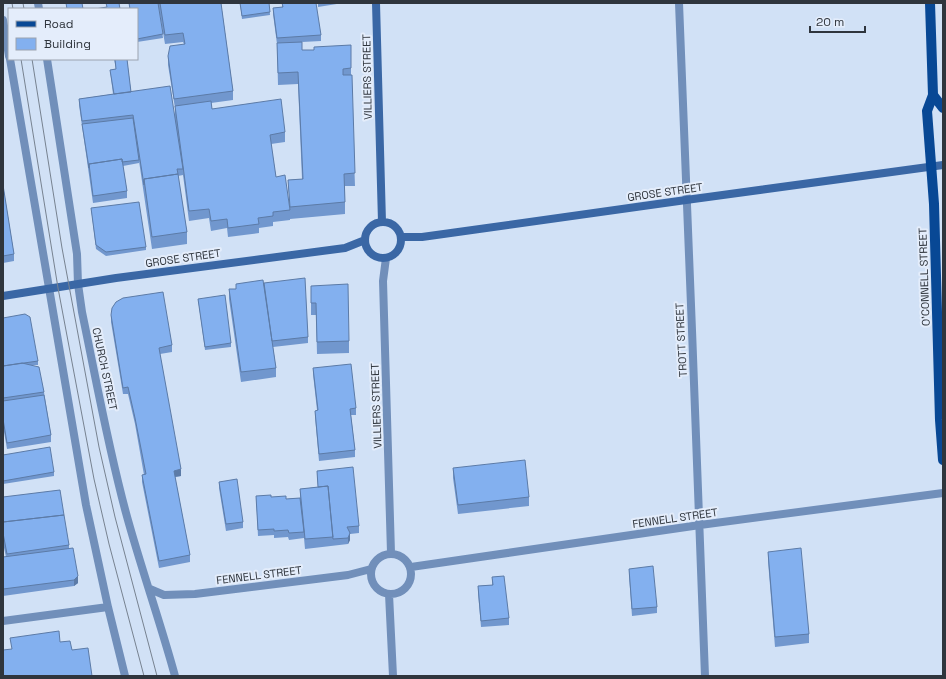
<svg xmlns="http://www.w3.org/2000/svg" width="946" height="679" viewBox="0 0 946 679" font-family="'Space Grotesk',sans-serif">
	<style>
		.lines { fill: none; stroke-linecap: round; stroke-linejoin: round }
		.street { stroke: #718fba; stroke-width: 8 }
		.secondary { stroke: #3a67a5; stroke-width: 8 }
		.primary { stroke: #084895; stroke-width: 10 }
		.tram { stroke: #778290; stroke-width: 1 }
		.wall { fill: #7197ce }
		.shaded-wall { fill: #5c7ba7 }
		.building { fill: #83b0ef; stroke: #5c7ba7 }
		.labels { text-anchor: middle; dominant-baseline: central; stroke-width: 4; stroke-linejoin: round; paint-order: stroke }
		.street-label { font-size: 11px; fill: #2f353d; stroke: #e4edfb }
	</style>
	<rect width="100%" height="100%" fill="#d1e1f6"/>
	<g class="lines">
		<path class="street" d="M38,3L39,9
			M679,3C687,227 698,452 705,676
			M3,20L9,56
			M10,59L86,505L108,607L125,676
			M47,59L77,254L78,284L82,312C96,379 108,447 126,513C141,568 160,621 175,676
			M386,258L383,281L391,553
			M371 574a20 20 0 1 1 40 0a20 20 0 1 1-40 0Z
			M411,567L700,525L943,493
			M150,589L164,595L195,594L348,575L371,569
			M389,594L393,676
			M3,621L108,607"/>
		<path class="secondary" d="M376,3L382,222
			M365 240a18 18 0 1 1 36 0a18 18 0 1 1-36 0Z
			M401,237H422L686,200L943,165
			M3,296L116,278L345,248L365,240"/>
		<path class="primary" d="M930,3L933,95L927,111L934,204L940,420L943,460
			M933,95L943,108"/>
		<path class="tram" d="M12,3L13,9
			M23,3L24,9
			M21,59L58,288L94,479L109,544L144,676
			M32,59L62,248L99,447L115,517L157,676"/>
	</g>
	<path class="wall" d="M129,3H158L163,38L137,42V9H130Z
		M158,3H221L233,91V100L211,103L212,109L285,132V142L271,144L276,177L290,210L288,180L302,179L298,84L278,85L277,44L273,14V8L282,7V3L321,35V41L302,42V50H314L351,45V75L355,186H345V214L290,219V210V220L273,222V226L259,228V233L228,237L227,228L211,231L209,218L189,221L183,175L178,176L187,232V244L152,249L139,161V163L123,166L127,191V198L93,203L79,105V99L113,94L110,70L116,69L114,59H127L131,92L175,115V108L168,65V56L184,44L183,42L165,44Z
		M240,3H269L270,15L242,19Z
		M318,3H343L318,7Z
		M3,185L14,254V261L3,263Z
		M91,208L146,247V250L106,256L96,249Z
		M264,283L308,337V343L273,347L276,368V377L241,382L229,299V289H236V284Z
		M311,286L349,341V353L317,354L316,315H311Z
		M198,299L231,343V347L205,350Z
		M111,315L172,345V352L160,354L181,476L175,477L190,555V562L159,568L142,482V475H144L135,424L128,394H123L111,322Z
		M3,318L38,361V365H32L44,392L51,435V442L7,449L3,426Z
		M313,368L356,408V415H351L355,450V457L319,461L315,417V411L317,410L313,374Z
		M3,455L54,472V476L3,484Z
		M453,468L529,497V506L458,514L453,478Z
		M317,471L359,526V533L350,534V540L348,544L305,549L304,538L289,540L288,537L274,538V535L258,536L256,496L286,499L300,498V489L318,487Z
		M219,482L243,522V528L226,531L219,488Z
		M3,497L69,545V548L78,583L74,586L3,596V557H6L3,543Z
		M768,552L809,634V643L775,647L768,561Z
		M629,569L657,607V613L632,616L629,575Z
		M492,577L509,618V625L481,627L478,593V586L492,585Z"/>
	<path class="shaded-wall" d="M181,469V476L174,477V471Z
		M350,533V540L348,544V538Z
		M78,576V583L74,586V580Z"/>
	<path class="building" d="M66,3H82L83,9H67Z
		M106,3H119L120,9H95L107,7Z
		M129,3H158L163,34L137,39V9H130Z
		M160,3H221L233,91L174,99L168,56L170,46L185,44L183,33L165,35Z
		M240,3H269L270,12L242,16Z
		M282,3H316L321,35L277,38L273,8L283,7Z
		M302,42V50H314V47L351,45V68L343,69V75H352L355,173L344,174L345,202L290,207L288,180L303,179L298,72L278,73L277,43Z
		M115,59H127L131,92L114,94L110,70L116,69Z
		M170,86L183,169H177L178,174L144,179V185L133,115L82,121L79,99Z
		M281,99L285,132L270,135L276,177L285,175L290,210L273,212V216L258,218L259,224L228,228L227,219L211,221L209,209L189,211L175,106L211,101L212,109Z
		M133,118L139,160L122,162V159L89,164V168L82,124Z
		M122,159L127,191L93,196L89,164Z
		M178,174L187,232L152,237L144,179Z
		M3,185L14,254L3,256Z
		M139,202L146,247L106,252L96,245L91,208Z
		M305,278L308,337L272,341L264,283Z
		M263,280L276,368L241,372L229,289H236V284Z
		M348,284L349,341L317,342L316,303H311V286Z
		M163,292L172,345L159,348L181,469L174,471L190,555L159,561L142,475L146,474L135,418L128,387L123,388L111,315L112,308L116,302L123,298Z
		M225,295L231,343L205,347L198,299Z
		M25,314L30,317L38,361L3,366V318Z
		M22,363L39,367L44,392L3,398V366Z
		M351,364L356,408L350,409L355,450L319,454L315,411L318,410L313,368Z
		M44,395L51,435L7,443L3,419V401Z
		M50,447L54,472L3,481V455Z
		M525,460L529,497L458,505L453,468Z
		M353,467L359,526L347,527L350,533L348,538L333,539L328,486L318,487L317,471Z
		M237,479L243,522L226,524L219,482Z
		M328,486L333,537L305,539L300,489Z
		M60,490L64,515L3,522V497Z
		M271,495V497L286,496V499L300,498L304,532L289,533L288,530L274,531V529L258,530L256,496Z
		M64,515L69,545L7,554L3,533V522Z
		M73,548L78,576L74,580L3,589V557Z
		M801,548L809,634L775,637L768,552Z
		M653,566L657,607L632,609L629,569Z
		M504,576L509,618L481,621L478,586L493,585L492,577Z
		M59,631L60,642L70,641L72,650L88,648L92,676H3V650L12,649L10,638Z"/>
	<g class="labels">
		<g class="street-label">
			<text transform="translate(367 77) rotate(-91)">VILLIERS STREET</text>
			<text transform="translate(665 192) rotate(-8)">GROSE STREET</text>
			<text transform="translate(183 258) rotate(-8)">GROSE STREET</text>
			<text transform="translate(924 277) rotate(-92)">O'CONNELL STREET</text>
			<text transform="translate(681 340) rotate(-93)">TROTT STREET</text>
			<text transform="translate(105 369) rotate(78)">CHURCH STREET</text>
			<text transform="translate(376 406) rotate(-92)">VILLIERS STREET</text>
			<text transform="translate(675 518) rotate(-8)">FENNELL STREET</text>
			<text transform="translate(259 575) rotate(-7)">FENNELL STREET</text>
		</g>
	</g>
	<rect width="946" height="679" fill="none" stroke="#2f353d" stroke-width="8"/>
	<rect x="8" y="8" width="130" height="52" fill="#e4edfb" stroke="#9ca3af"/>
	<rect x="16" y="21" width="20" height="6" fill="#084895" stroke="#9ca3af"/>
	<text x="44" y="28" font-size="12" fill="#2f353d">Road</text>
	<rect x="16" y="38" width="20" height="12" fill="#83b0ef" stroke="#9ca3af"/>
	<text x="44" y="48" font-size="12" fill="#2f353d">Building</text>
	<path d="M810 26v6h55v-6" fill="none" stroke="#2f353d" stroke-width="2"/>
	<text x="816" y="26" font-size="12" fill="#2f353d" stroke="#e4edfb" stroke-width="3" paint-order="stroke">20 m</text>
</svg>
